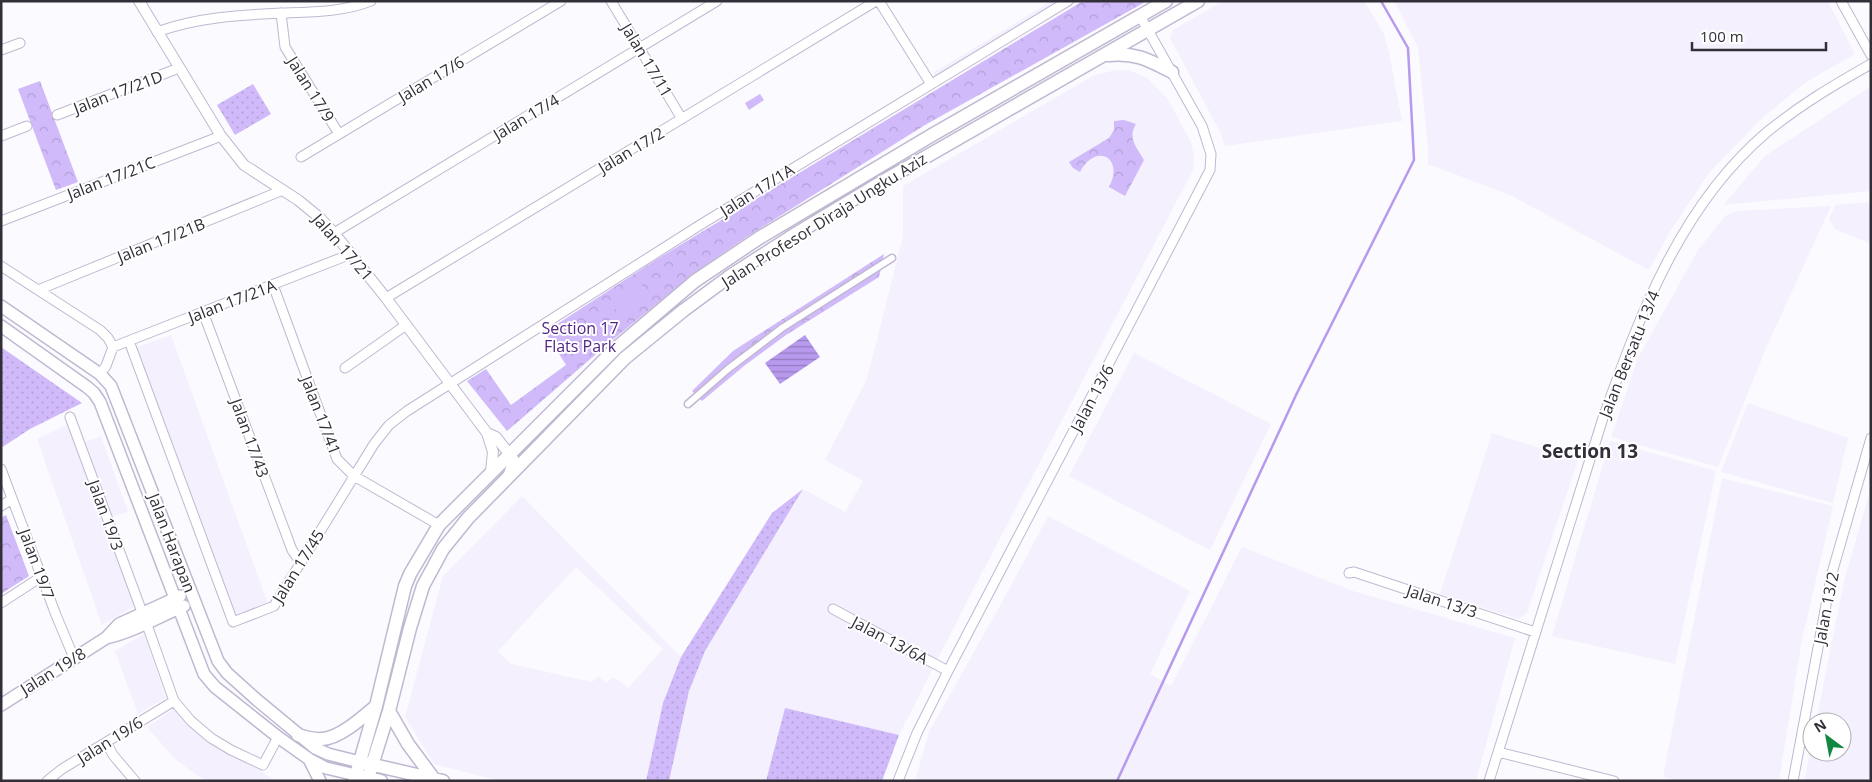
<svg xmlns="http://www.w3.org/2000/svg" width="1872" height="782" viewBox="0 0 1872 782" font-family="'Open Sans',sans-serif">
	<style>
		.built { fill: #f4f0fd; fill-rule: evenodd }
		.grass { fill: url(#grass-dots) }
		.park { fill: url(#park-crowns) }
		.pitch { fill: #d0bafa }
		.water { fill: url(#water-rules) }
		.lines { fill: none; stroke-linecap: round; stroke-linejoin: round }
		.stream { stroke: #b799ed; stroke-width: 2.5 }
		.pedestrian-casing { stroke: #c0b8d1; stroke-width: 9 }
		.minor-casing { stroke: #c0b8d1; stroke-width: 11 }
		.tertiary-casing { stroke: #c0b8d1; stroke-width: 12 }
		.secondary-casing { stroke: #c0b8d1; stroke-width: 14 }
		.primary-casing { stroke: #c0b8d1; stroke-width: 15 }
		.pedestrian { stroke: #fff; stroke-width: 6 }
		.minor { stroke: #fff; stroke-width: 9 }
		.tertiary { stroke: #fff; stroke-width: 10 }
		.secondary { stroke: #fff; stroke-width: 11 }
		.primary { stroke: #fff; stroke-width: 12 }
		.labels { text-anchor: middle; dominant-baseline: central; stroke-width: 4; stroke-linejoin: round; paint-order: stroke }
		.street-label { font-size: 16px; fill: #322f39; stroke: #fff }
		.park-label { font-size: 16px; fill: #522687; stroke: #fff }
		.quarter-label { font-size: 19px; font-weight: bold; fill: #322f39; stroke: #fff }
	</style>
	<defs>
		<pattern id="grass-dots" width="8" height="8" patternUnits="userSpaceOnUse" patternTransform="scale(1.25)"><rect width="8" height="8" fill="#d0bafa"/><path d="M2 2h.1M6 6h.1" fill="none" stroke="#b3a0d7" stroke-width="1.8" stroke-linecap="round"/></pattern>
		<pattern id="park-crowns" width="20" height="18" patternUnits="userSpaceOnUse" patternTransform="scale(1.25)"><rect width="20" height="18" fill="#d0bafa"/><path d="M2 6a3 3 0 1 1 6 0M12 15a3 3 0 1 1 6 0" fill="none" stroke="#b3a0d7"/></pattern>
		<pattern id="water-rules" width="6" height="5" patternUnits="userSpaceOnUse" patternTransform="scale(1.25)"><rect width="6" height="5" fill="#b799ed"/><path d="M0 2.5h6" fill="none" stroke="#957dc1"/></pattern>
	</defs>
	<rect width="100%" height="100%" fill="#fbfaff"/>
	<path class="built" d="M1052,1H1079L940,85L933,73Z
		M1223,1H1364L1384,34L1389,52L1402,121L1225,146L1220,132L1170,38L1173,30Z
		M1394,1H1828L1855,54L1806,82L1762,118L1709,173L1669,233L1649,270L1512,196L1428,164V148L1418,47Z
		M1115,70H1128L1146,77L1167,98L1191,142L1194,156L1193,170L976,584L899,735L785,708L766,781H669L689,691L705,651L803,489L845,512L863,481L825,460L867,379L903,236V186L1093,76Z
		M1871,86V191L1723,205L1765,156Z
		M1871,202V244L1835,229L1829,219L1835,205Z
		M1831,206L1767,346L1718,467L1611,437L1638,358L1698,250L1725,216L1736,211Z
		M171,335L268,604L236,615L135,348Z
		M1134,353L1271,424L1210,550L1069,476Z
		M1748,403L1848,438L1833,503L1721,472Z
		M68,424L135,606L102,625L37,439Z
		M1492,433L1578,460L1527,613L1518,619L1440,594Z
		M101,436L128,512L111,517L85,442Z
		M1610,441L1716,471L1675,664L1552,636Z
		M1722,478L1833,506L1802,640L1779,781H1682L1663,777Z
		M1871,488V781H1804L1812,741V752H1842V722H1816L1844,581Z
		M522,496L681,657L663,704L646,781H500L434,764L405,717L443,576ZM576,567L663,649L628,688L618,680L612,678L606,683L598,676L592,682L511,664L498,651Z
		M1048,516L1190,591L1150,674L1171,686L1242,547L1353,591L1515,638L1476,781H915L929,732L1006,595Z
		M144,634L166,698L138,714L115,651Z
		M174,709L197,732L220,749L233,757L250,763L275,781H206L198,776L175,759L147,727Z"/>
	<path class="grass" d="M253,84L271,114L235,135L217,105Z
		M1,347L82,403L30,429L1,448Z
		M803,489L705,651L689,691L669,781H646L663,703L681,657L772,513Z
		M785,708L899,735L882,781H766Z"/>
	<path class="park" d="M1083,1H1147L925,125L745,238L693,274L610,342L507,431L467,381L486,369L511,405L566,365L545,332L657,259Z
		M40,81L78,182L56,190L18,89Z
		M1124,120L1136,124C1127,138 1137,148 1144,160L1125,196L1109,187C1125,157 1095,142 1080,172L1073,168L1069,162L1109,138L1114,130V121Z
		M884,254L879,277L786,335L744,366L702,401L692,391L733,351Z
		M6,515L29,576L1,594V518Z"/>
	<path class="pitch" d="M760,94L764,100L749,110L745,103Z
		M641,284L650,298L620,317L611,302Z"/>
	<path class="water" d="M805,335L820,357L780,384L765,363Z"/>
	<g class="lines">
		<path class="stream" d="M1117,781L1297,393L1414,160L1408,48L1381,1"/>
		<defs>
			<path id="pedestrian" d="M688,404L728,369L782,328L892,258"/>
			<path id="minor" d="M611,1L682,119
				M879,1L931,84
				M1841,1L1871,55
				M281,13L285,47L339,134
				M157,32C197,17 241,15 283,13C313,12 343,12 371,1
				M1,50L20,43
				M57,115L179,68
				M1,136L27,126
				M301,157L561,1
				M1,221L221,136
				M334,233L717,1
				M1,266L100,330L108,338L113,347L106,366L100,374
				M273,285L337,459L354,476L439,525
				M38,290L283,190
				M386,298L876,1
				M203,312L292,550L301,563
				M129,341L233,622L274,606L374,444L389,425L407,411L700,225L1068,1
				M113,347L351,254
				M345,368L406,325
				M70,417L142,612
				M1,469L56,615L74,658
				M1,506L12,499
				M1349,573L1354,572L1535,632
				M1,603L41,577
				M833,609L948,671
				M146,622L174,701L191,721L211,738L231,750L263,765L278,737
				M106,742L113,755L135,781
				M1498,752L1614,781
				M47,781L62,769L174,701
				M898,781L917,733L948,671L1210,170L1211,154L1202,126L1140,16
				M1489,781L1603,418C1640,314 1681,205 1767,132C1800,105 1834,85 1871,64
				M1793,781L1832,573L1871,438"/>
			<path id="tertiary" d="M139,1L221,136L244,165L298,200L320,218L334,233L386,298L487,433L493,452L491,472
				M487,433L496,437L514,460L509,474"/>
			<path id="secondary" d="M1,306L100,374L111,386L218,661L227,673L257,700L315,748L328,754L360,762
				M1,326L87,387L94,393L100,402L204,674L215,687L278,737L309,759L326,768L356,775L354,781
				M106,638C133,632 158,617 184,606
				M1,705L106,638L119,624L180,596
				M309,759L320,781"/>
			<path id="primary" d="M1108,55C1135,52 1149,60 1172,72
				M389,711L408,744L434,779
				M298,735C305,737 314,740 322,739C340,738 363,717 376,706
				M365,763L443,781
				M368,778L389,711L410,628L423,586L443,549L468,518L625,358L684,310L730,276L789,238L882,182L1198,1
				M381,781L356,775L376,706L405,586L410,574L439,525L616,348L695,281L759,238L932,135L1166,1"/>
		</defs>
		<use href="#pedestrian" class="pedestrian-casing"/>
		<use href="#minor" class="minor-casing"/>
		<use href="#tertiary" class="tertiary-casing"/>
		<use href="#secondary" class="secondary-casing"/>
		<use href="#primary" class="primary-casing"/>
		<use href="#pedestrian" class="pedestrian"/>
		<use href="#minor" class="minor"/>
		<use href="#tertiary" class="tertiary"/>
		<use href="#secondary" class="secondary"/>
		<use href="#primary" class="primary"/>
	</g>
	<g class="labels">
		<g class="street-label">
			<text transform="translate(647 60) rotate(59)">Jalan 17/11</text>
			<text transform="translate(431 79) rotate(-31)">Jalan 17/6</text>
			<text transform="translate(311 89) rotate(58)">Jalan 17/9</text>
			<text transform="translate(118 92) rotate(-21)">Jalan 17/21D</text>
			<text transform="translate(526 117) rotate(-31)">Jalan 17/4</text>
			<text transform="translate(631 150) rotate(-31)">Jalan 17/2</text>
			<text transform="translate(111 178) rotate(-21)">Jalan 17/21C</text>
			<text transform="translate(757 190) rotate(-32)">Jalan 17/1A</text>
			<text transform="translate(824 220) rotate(-32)">Jalan Profesor Diraja Ungku Aziz</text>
			<text transform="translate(161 240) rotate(-22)">Jalan 17/21B</text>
			<text transform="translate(343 247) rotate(49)">Jalan 17/21</text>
			<text transform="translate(232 301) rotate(-21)">Jalan 17/21A</text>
			<text transform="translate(1629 354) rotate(-68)">Jalan Bersatu 13/4</text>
			<text transform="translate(1092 398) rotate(-62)">Jalan 13/6</text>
			<text transform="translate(321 415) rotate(69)">Jalan 17/41</text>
			<text transform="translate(250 438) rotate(70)">Jalan 17/43</text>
			<text transform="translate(106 515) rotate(70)">Jalan 19/3</text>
			<text transform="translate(172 543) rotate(69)">Jalan Harapan</text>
			<text transform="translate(37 564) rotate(70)">Jalan 19/7</text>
			<text transform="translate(298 566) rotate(-58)">Jalan 17/45</text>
			<text transform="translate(1442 601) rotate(18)">Jalan 13/3</text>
			<text transform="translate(1826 608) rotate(-79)">Jalan 13/2</text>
			<text transform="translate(890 640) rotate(28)">Jalan 13/6A</text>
			<text transform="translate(53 671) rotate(-32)">Jalan 19/8</text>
			<text transform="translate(110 740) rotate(-32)">Jalan 19/6</text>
		</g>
		<g class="park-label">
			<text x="580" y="328">Section 17<tspan x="580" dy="18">Flats Park</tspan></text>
		</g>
		<g class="quarter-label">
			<text x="1590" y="451">Section 13</text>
		</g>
	</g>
	<rect width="1872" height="782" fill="none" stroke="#322f39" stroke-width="5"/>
	<g transform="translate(1827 737) rotate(328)"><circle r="24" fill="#ffffff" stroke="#adacb0"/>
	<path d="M0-4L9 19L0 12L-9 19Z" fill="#138740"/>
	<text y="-8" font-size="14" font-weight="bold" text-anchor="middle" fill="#322f39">N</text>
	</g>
	<path d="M1692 42v8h134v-8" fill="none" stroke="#322f39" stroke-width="2.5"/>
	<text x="1700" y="42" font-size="15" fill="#322f39" stroke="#ffffff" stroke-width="4" paint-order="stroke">100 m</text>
</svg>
